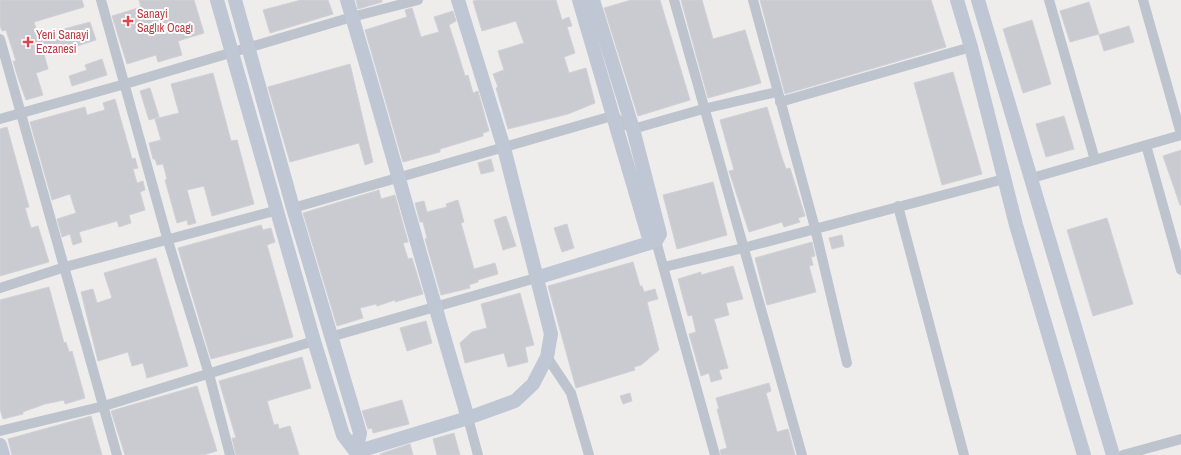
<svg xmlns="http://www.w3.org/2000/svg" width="1181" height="455" viewBox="0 0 1181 455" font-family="'Archivo Narrow',sans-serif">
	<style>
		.building { fill: #cacad1; stroke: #d0d1d7 }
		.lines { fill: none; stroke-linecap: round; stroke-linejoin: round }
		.street { stroke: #bec4ce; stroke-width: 10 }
		.secondary { stroke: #bfc6d4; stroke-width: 14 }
		.health-dot { fill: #e0444e; stroke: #fff; stroke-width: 1.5 }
		.labels { text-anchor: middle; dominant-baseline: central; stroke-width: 4; stroke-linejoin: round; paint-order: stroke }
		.health-label { font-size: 12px; fill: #be3a42; stroke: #fff; text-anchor: start }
	</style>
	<rect width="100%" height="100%" fill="#efecec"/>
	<path class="building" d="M0,0H82L84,7L34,22L38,36L90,22L96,40L65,50L64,47L44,54L48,69L36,73L43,95L26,100L18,78L13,61H16L6,30L2,31L0,25Z
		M139,0H194L204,33L178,41L182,55L158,62L156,55L127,64L112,16L141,7Z
		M301,0H328L333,14L270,33L263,10Z
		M356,0H382V2L358,9Z
		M478,0H556L562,20L569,17L572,26L567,27L575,53L564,57L569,73L586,68L595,103L568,114L508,129L496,88L498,87L493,74L504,70L498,51L524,43L516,21L482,31L473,1Z
		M631,0H660L690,100L638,116L604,8Z
		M681,0H702L713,39L745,30L761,83L708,98Z
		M760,0H931L946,47L785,94Z
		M1089,2L1099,34L1070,42L1060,11Z
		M412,8L421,37L439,32L434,17L453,11L456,21L449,25L457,50L465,76L468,75L473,93L478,91L489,131L483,133V136L440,149V152L403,162L365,30L407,17L405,10Z
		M1032,20L1051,84L1023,93L1003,29Z
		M1129,26L1134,42L1104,51L1099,35Z
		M102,59L107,75L72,86L69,76L87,70L85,65Z
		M350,64L373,162L365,165L359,143L290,162L268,87Z
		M953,72L982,174L942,185L914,83Z
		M213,73L231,141L237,140L254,204L212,216L204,186L187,190L196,223L188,225L187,220L177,223L165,180L167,179L163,164L157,165L155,159H153L149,143L161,140L155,119L179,113L171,84Z
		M150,88L159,117L149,120L140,91Z
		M115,99L132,159L135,158L138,168L133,169L137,183L143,181L145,190L140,192L145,210L129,215L131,223L119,227L117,221L79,232L82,242L73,245L70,234L62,237L57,219L76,213L70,194L52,200L30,122L85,107L87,115L105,110L103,103Z
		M767,107L782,158L786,169L790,168L805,216L798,218L800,222L784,227L782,222L749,232L729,171L734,170L720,120Z
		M1064,116L1074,149L1046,157L1036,124Z
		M7,127L29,207L25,208L31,228L38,226L49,262L0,276V129Z
		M1181,150V205H1180L1163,156Z
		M491,159L494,171L481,174L478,163Z
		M713,182L727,235L677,249L663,195Z
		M379,190L381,199L395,195L408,242L403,243L408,259L412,258L423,294L395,302V300L377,306L376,304L360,308L363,318L337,326L303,213Z
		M458,200L464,222L461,223L474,269L495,263L498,274L478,280V282L469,285L470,288L441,295L425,239L427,238L423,222H420L415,203L424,201L427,212L447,207L446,204Z
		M506,216L516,246L503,250L494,220Z
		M1107,218L1133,304L1093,316L1067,230Z
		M567,224L574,248L562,252L554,228Z
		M261,225L263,230L271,228L275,242L267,245L293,337L211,359L178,248Z
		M842,235L844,246L832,249L829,238Z
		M812,242L815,256L811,257L813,265L809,266L816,292L767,305L755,258Z
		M156,258L188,366L147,378L143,363L132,366L128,352L98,361L81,292L93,289L97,303L112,298L104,273Z
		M633,262L640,286H642L644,292L655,289L658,299L647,302L659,350L641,365L634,367L635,370L576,388L548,286Z
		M733,266L743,299L726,303L729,315L714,319L728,368L719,370L722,379L711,382L709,373L701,376L689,334L696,332L692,315L688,316L678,279L701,272V275Z
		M49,287L64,343L66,342L69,352L72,351L85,398L65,404L64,400L45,404L31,409L23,412V414L3,419L0,409V300Z
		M520,293L534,345L525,347L528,362L508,367L504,353L465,363L460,343L472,332L487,328L481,304Z
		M426,321L432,343L407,351L400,328Z
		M302,357L311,388L267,401L274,425L278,424L279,429L290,426L299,455H236L232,438H236L219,381Z
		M769,383L771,391L766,393L777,432L788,429L795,455H721L720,450L727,448L717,409H719L716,398Z
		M197,386L217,451L203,455H125L111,411Z
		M630,393L632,401L623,404L620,396Z
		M402,400L409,424L373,433L372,428L368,429L362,411Z
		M91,416L102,455H12L8,439Z
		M454,433L460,455H437L433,439Z
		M410,444L413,455H380V454Z"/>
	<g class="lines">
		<path class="street" d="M101,0L168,241L209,374L230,455
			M674,0L802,455
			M753,0L815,228L847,363
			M1049,0L1095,160
			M1143,0L1181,134
			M0,39L117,455
			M780,102L971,47
			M0,119L125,84L352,17L418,0
			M1146,145L1181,270
			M1032,178L1181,135
			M898,206L964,455
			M293,208L612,116L633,129L703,109L777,92
			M656,241L715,455
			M664,267L743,248L1004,179
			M0,288L65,267L278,210
			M330,337L536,278
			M547,357L571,393L589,455
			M468,418L478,455
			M0,431L104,406L314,341
			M1123,455L1181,439"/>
		<path class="secondary" d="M217,0L314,341L343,435L356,452
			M235,0L293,208L360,433L356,452
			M347,0C389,139 426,279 468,418
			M579,0L648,235L656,241
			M957,0L971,47L1016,225L1084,455
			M978,0L1113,455
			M536,278L656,241L660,234L633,129L593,0
			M0,445L3,455
			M356,452L468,418L515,401L533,384L547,357L551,334L504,148L458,0"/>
	</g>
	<g class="health-dot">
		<path d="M126 15h4v4h4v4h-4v4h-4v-4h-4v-4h4z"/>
		<path d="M26 36h4v4h4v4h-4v4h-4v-4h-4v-4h4z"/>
	</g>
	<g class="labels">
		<g class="health-label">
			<text x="137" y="14">Sanayi<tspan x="137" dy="14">Saglık Ocagı</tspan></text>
			<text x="36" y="35">Yeni Sanayi<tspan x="36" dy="14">Eczanesi</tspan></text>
		</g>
	</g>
</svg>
